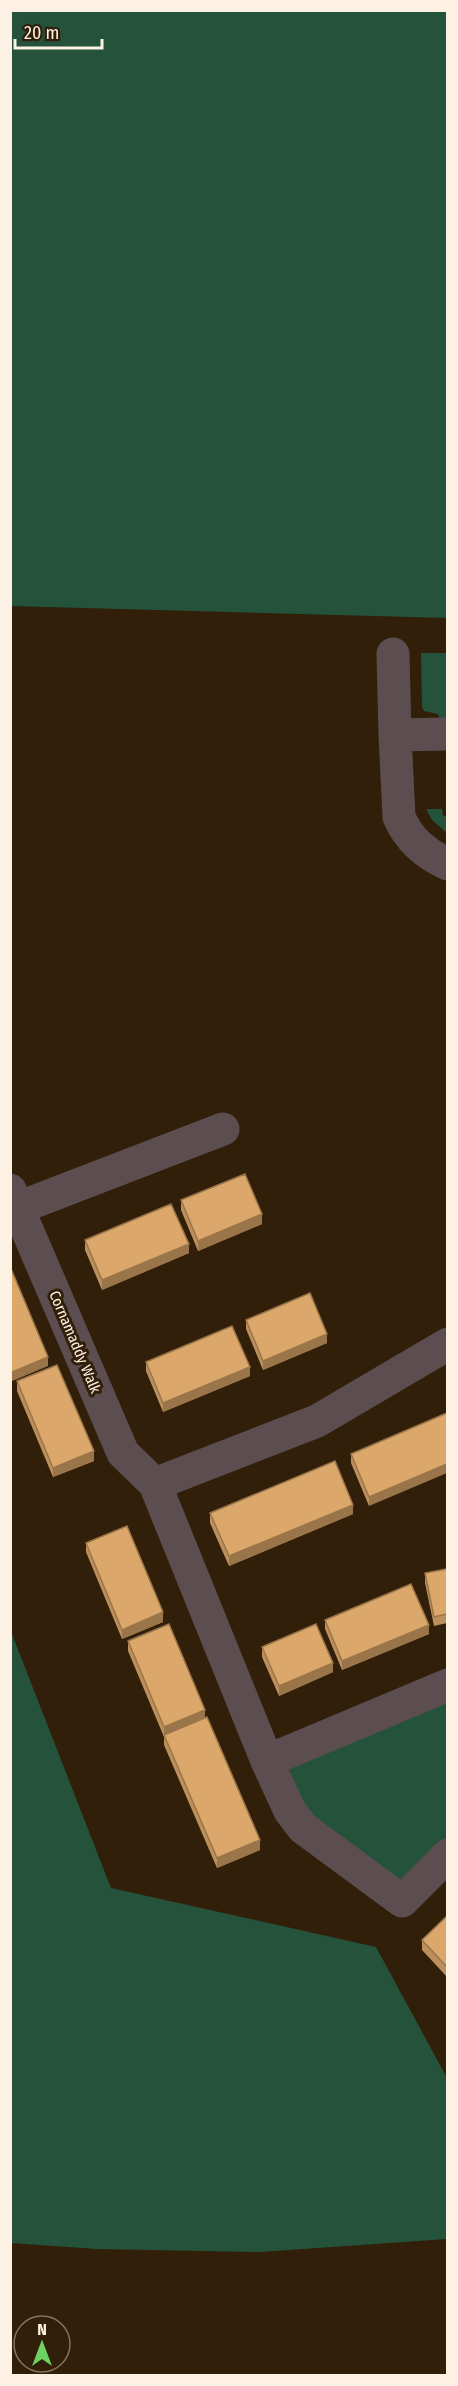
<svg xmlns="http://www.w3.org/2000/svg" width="458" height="2386" viewBox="0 0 458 2386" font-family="'Fira Sans Condensed',sans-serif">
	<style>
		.green { fill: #25523b }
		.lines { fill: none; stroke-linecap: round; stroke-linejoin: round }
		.minor { stroke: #5c4e50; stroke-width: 33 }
		.wall { fill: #bd905b }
		.shaded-wall { fill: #9a754a }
		.building { fill: #dca76a; stroke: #9a754a; stroke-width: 1.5 }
		.labels { text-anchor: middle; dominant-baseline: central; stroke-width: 6; stroke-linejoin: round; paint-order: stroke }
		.street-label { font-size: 15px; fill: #fdf1e4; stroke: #311f09 }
	</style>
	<rect width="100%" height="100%" fill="#311f09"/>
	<path class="green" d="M11,10L447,11V618L11,606Z
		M421,653H447V719L440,721L438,714L424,711L422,707Z
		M426,809H442L443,816H447V833L432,820Z
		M10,1629L111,1888L376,1947L447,2078V2239L260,2252L97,2249L11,2243Z
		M447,1698V1838L404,1879L398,1880L306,1816L289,1769Z"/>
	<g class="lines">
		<path class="minor" d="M393,654L395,735
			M448,734L395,735L399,817C409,840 425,854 448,864
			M10,1190L123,1453L155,1484
			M18,1208L223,1129
			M448,1685L267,1761L290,1811L303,1828L402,1901L448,1855
			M267,1761L155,1484L317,1421L448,1344"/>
	</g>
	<path class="wall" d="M181,1200L262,1224L198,1251L181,1210Z
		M85,1240L189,1253L102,1290L85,1250Z
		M246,1320L327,1343L263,1370L246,1329Z
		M146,1362L250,1376L163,1412L146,1371Z
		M17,1381L94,1461L53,1477L17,1391Z
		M447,1413L369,1506L351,1463V1454Z
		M210,1513L353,1514L229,1566L210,1523Z
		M86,1543L163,1622L122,1639L86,1552Z
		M447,1569V1623L434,1626L425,1583V1573Z
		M325,1620L429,1634L342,1670L325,1629Z
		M128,1641L205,1718L260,1850L217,1868L164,1745V1737L128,1651Z
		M262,1647L333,1672L279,1696L262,1657Z
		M447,1916V1977L422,1950V1940Z"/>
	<path class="shaded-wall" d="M262,1214V1224L198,1251V1241Z
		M189,1244V1253L102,1290V1280Z
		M327,1334V1343L263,1370V1361Z
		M48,1357V1366L10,1382V1373Z
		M250,1367V1376L163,1412V1403Z
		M94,1451V1461L53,1477V1468Z
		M447,1464V1473L369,1506V1497Z
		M353,1505V1514L229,1566V1556Z
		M163,1612V1622L122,1639V1630Z
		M429,1625V1634L342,1670V1661Z
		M333,1663V1672L279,1696V1686Z
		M205,1710V1720L164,1737V1727Z
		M260,1840V1850L217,1868V1858Z"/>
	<path class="building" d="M245,1174L262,1214L198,1241L181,1200Z
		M171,1204L189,1244L102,1280L85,1240Z
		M10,1271H12L48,1357L10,1373Z
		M310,1293L327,1334L263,1361L246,1320Z
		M232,1326L250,1367L163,1403L146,1362Z
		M57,1365L94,1451L53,1468L17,1381Z
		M447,1413V1464L369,1497L351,1454Z
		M335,1461L353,1505L229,1556L210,1513Z
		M127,1526L163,1612L122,1630L86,1543Z
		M447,1569V1614L434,1617L425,1573Z
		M411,1584L429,1625L342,1661L325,1620Z
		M169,1624L205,1710L164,1727L128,1641Z
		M316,1624L333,1663L279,1686L262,1647Z
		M207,1717L260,1840L217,1858L164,1735Z
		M447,1916V1967L422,1940Z"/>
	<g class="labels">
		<g class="street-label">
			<text transform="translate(75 1342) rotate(67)">Cornamaddy Walk</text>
		</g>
	</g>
	<rect width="458" height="2386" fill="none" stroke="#fdf1e4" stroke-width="24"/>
	<g transform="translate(42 2344)"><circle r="28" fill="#311f09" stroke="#837361" stroke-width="1.5"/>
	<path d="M0-4.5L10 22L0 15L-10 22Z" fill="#6cd362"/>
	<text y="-9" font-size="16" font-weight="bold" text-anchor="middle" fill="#fdf1e4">N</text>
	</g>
	<path d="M15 39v9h87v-9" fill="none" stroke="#fdf1e4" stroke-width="3"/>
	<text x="24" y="39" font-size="18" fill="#fdf1e4" stroke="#311f09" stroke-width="4.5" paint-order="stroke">20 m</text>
</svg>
